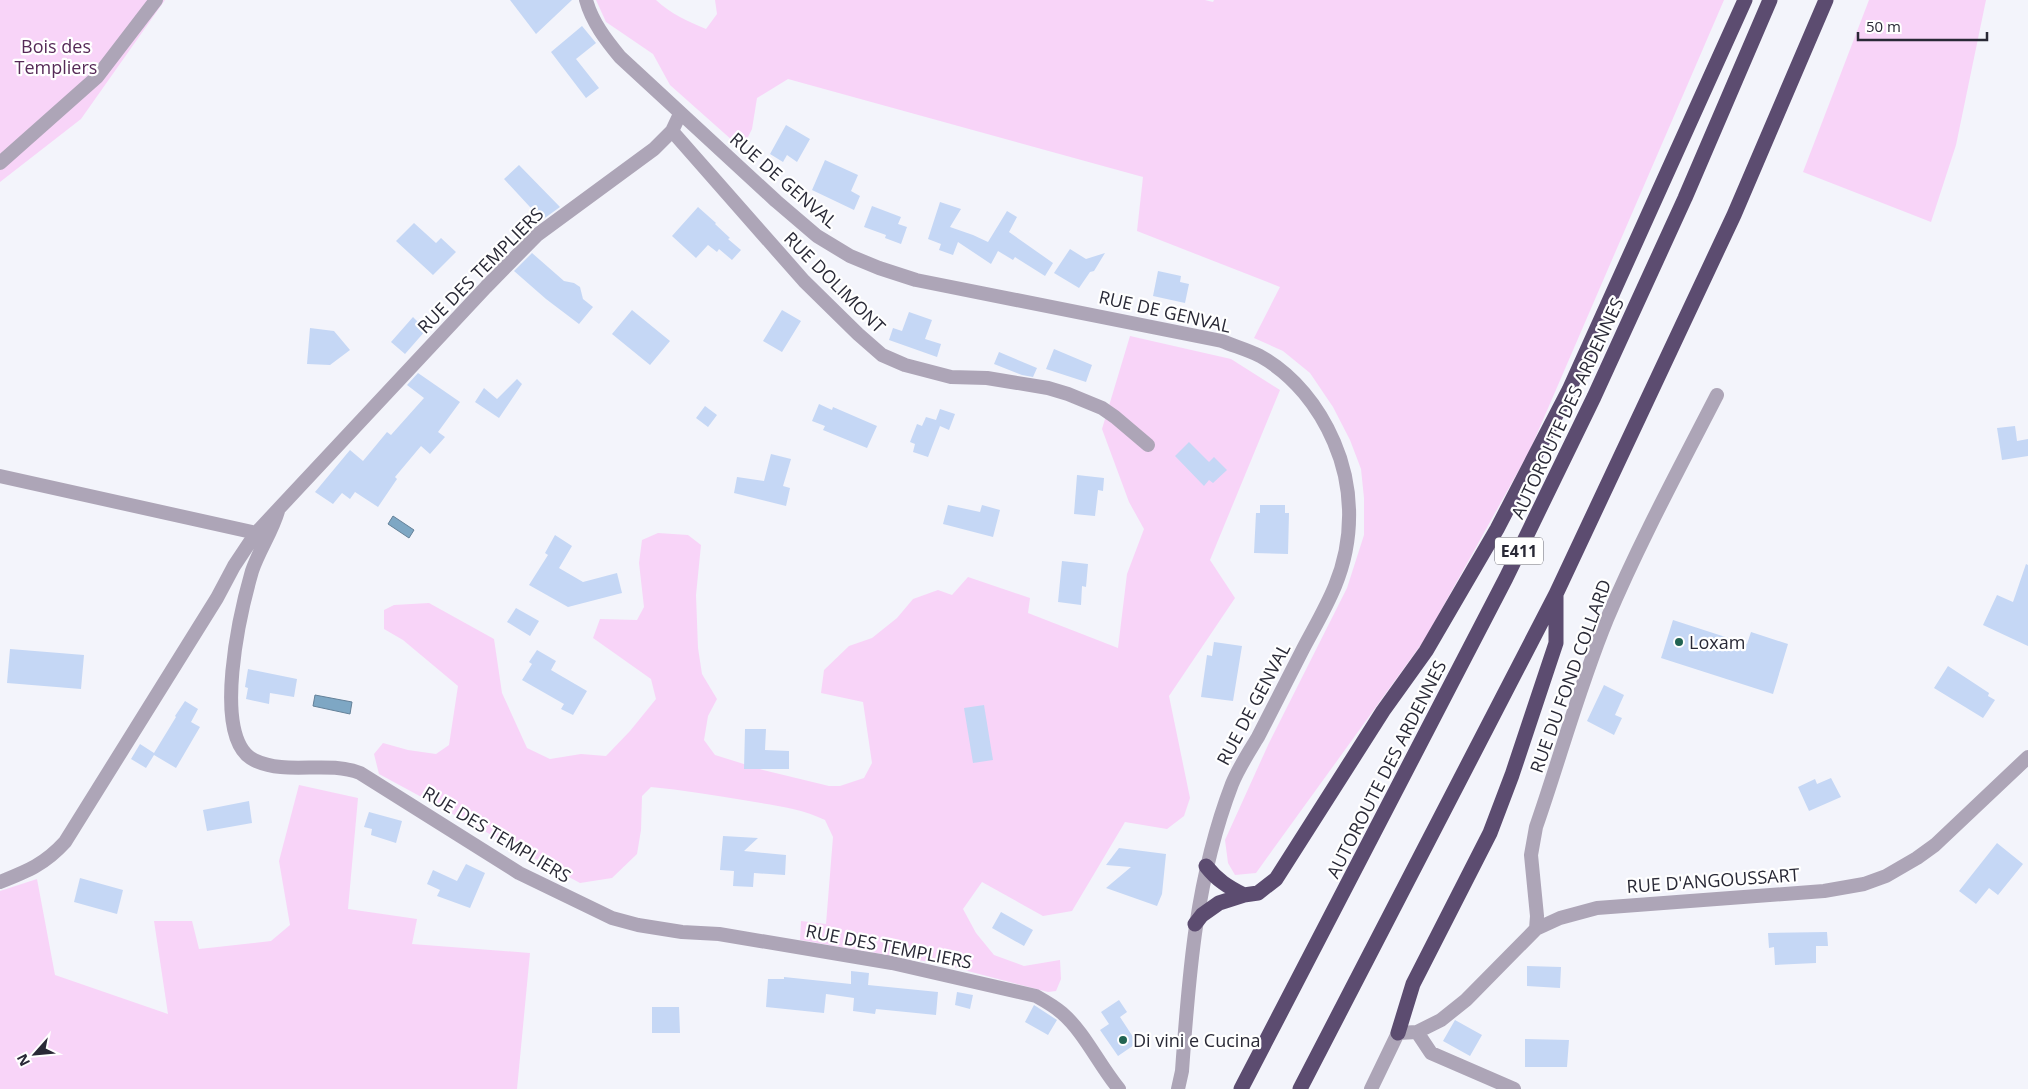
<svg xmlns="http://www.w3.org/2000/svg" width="2028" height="1089" viewBox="0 0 2028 1089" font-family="'Open Sans',sans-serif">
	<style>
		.green { fill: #f8d4f8 }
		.water { fill: #7ea7c4; stroke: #648199 }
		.building { fill: #c5d7f5 }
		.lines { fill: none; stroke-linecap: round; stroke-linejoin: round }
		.minor { stroke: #ada5b7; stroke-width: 14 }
		.tertiary { stroke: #ada5b7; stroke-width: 14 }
		.motorway { stroke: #5c4c70; stroke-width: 15 }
		.poi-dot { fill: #216352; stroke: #fff; stroke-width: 2 }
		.labels { text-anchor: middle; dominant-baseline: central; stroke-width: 4.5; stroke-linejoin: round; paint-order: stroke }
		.shield { fill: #fff; stroke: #696972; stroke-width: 1 }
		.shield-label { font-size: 16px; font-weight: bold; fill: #292936 }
		.park-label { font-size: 18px; fill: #562a57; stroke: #fff }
		.street-label { font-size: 18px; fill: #292936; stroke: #fff }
		.poi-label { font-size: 18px; fill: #292936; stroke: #fff; text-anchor: start }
	</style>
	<rect width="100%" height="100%" fill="#f3f4fb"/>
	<path class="green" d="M0,0H165L81,119L0,182Z
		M596,0H656C671,14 687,21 706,29L717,14L715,0H1205L1213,2L1214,0H1724L1530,450L1425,639L1256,873L1235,875L1228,863L1225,840L1269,743L1347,588L1364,535V498L1361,469L1350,440L1333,407L1310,373L1283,351L1254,338L1280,287L1137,231L1143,177L788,79L757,98L752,129L742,149L670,85L653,54L606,22Z
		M1869,0H1986L1956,145L1931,222L1803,172Z
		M1130,336L1231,359L1280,390L1210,560L1235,598L1169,696L1190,798L1184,816L1167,829L1125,822L1072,911L1043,916L982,882L963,909L976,933L994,955L1024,966L1060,960L1061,979L1056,991L1048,992L941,964L800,940L801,921L826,924L833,837L825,820C799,807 770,805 743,800C712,795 682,790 651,787L642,796L641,830L637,854L612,878L580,883L379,774L374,754L383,743L408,750L436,754L449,745L458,686L403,640L384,629V610L394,605L429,603L494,639L502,693L527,748L550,759L581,754L606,756L630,731L656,699L651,679L593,638L600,619L637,620L644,607L639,563L642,540L658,533L688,535L701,545L696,595L698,648L702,674L717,699L708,716L704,740L715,755L763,770L829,786H840L864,778L872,763L863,702L821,693L824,670L849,646L872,638L897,618L913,599L938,590L952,595L968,577L1030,598L1028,613L1118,648L1127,574L1144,529L1129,502L1102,429Z
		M299,785L358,798L348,909L417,919L412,944L530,953L517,1089H0V891L37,879L55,975L168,1014L154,921H192L199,949L271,941L290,925L279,861Z"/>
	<path class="water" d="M393,516L414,530L409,538L388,524Z
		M315,695L352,702L350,714L313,706Z"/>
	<path class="building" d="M510,0H572L536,34Z
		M582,26L596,43L576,59L599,88L586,98L551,52Z
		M786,125L810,139L797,162L787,155L783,162L770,154Z
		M825,160L858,175L851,191L860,196L854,210L812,190Z
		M519,165L560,207L542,220L504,179Z
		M940,202L961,209L950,227L973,235L988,242L1007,211L1017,217L1009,232L1053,263L1045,276L1015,257L1013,260L998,251L991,264L958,242L953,255L939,250L941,244L928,239Z
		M872,206L901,217L898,224L907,227L901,244L885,238L886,235L864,227Z
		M698,207L716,223L715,224L730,238L728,239L741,250L732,260L719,249L717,252L708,245L696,258L672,236Z
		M414,223L436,243L441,238L456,252L433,275L396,241Z
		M1070,249L1086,259L1105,253L1094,271L1090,272L1079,288L1054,273Z
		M532,253L564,281L574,283L580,287L583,299L593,307L579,324L546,299L514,271Z
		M1158,271L1181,276L1180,282L1189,284L1185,303L1153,296Z
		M632,310L670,341L650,365L612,334Z
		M782,310L801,321L782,352L763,341Z
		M909,312L932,320L925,339L941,344L937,357L889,340L893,328L902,331Z
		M413,317L426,330L405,354L391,342Z
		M310,328L334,331L350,350L330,365L307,364Z
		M1054,349L1092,365L1086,382L1046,369Z
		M999,352L1037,368L1033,377L1022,375L994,364Z
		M418,373L460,402L438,432L445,437L430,454L421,446L395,477L397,479L378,507L355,492L350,499L342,493L333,504L315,492L350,450L363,461L387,432L391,435L424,398L407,385Z
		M517,379L522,384L499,418L475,402L484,388L497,399Z
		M819,404L832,410L833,407L877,426L867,448L823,430L825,426L812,421Z
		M705,406L717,415L708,427L696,418Z
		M940,409L955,414L949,430L940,426L928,457L913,452L915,444L910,442L917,424L922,426L926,417L936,420Z
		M2015,426L2017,441L2028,439V456L2002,460L1997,428Z
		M1189,442L1209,462L1214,457L1227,470L1213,483L1209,480L1204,486L1175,456Z
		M771,454L791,459L783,486L790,488L786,506L734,493L737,477L764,481Z
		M1077,475L1104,478L1103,491L1098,490L1095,516L1074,514Z
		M948,505L980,512L982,505L1000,510L993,537L943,524Z
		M1260,505H1285V513H1289L1288,554L1254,553L1256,513H1260Z
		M555,535L572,546L559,568L583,582L617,573L622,593L568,607L529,585L548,555L545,553Z
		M1062,561L1088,564L1086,587L1082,586L1081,605L1058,602Z
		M2026,564L2028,565V646L1983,625L1997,595L2013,602Z
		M516,608L539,621L530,636L507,622Z
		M1673,620L1747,644L1751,632L1788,644L1773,694L1661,658Z
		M1214,642L1242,646L1233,701L1201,697L1207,655L1212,656Z
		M10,649L84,655L81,689L7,683Z
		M537,650L556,661L551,670L587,691L573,715L561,709L564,704L522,680L532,664L529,662Z
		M1948,666L1989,693L1988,696L1995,700L1983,718L1934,688Z
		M248,669L297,679L294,697L270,693L269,704L246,699L248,688L245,687Z
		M1604,685L1624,695L1615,715L1622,718L1614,735L1587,721Z
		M185,701L198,709L191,722L200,727L176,768L154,755L146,768L131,759L140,744L154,753L176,717L175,716Z
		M984,705L993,760L973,763L964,708Z
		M745,729H766L765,750L789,751V769H744Z
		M1831,778L1841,797L1809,811L1798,787L1815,779L1817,784Z
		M249,801L252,823L207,831L203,810Z
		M369,812L402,821L396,843L371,835L372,829L364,827Z
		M723,836L758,838L744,851L786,855L785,875L754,873L753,887L733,886L734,871L720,870Z
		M1997,843L2023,864L1998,895L1989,888L1976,904L1959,891Z
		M1119,848L1166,854L1162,894L1157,906L1106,888L1131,867L1106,865Z
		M466,864L485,873L470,908L437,896L440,890L427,884L433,870L457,881Z
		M80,878L123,890L117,914L74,902Z
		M1001,912L1033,930L1024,946L992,928Z
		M1827,932L1828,946H1816V963L1775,965L1774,947L1769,948L1768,933Z
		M1527,966L1561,967L1560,988L1527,986Z
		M851,971L869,973L868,985L938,992L936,1015L876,1009L875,1014L853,1011L854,998L826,994L824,1013L766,1007L768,979H784V977L851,984Z
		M957,992L973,995L970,1009L955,1005Z
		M1119,1000L1127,1012L1120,1017L1137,1043L1118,1056L1100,1030L1109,1024L1101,1012Z
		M1034,1005L1057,1020L1048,1035L1025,1022Z
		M652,1007H679L680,1033H652Z
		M1455,1020L1482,1035L1470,1056L1443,1041Z
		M1525,1039L1569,1040L1567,1067H1525Z"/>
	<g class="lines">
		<path class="minor" d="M672,131L804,281L858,334L882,355L905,365L951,377L987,378L1048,388L1068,394L1102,408L1115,417L1148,445
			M0,163L97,77L156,0
			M0,476L256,533
			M278,511C272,532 259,550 252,571C241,609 210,738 254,760C287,776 326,760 360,773L519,873L612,918L638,925L682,932L719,934L892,963L1036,996C1045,1001 1054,1006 1062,1013C1085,1033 1099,1065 1119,1089
			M0,882C28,871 45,864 65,842L217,598L234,566L256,533L486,287L537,235L654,149L672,131L680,114
			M1536,929L1537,916L1531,855L1536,827C1560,758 1579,687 1607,619C1639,543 1679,469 1717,395
			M1417,1032L1431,1053L1514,1089
			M1398,1033L1417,1032L1441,1020L1466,1000L1536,929L1560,918L1597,908L1824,891L1864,884L1886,876L1917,858L1935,845L2028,757"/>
		<path class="tertiary" d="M586,0C592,22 606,40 620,57L776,201L817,236L850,256L879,268L916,280L1222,341C1234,346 1248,350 1260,356C1294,375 1319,407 1334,442C1354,488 1354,540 1335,586C1326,608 1314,628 1303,649C1288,678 1273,708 1258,737C1249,752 1239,767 1232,784C1196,878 1189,972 1182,1071L1178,1089
			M1371,1089L1398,1033"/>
		<path class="motorway" d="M1206,866C1217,880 1228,887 1244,895
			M1195,924L1202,915L1219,903L1244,895L1258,893L1276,879L1383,711L1426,651L1497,529L1569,390L1745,0
			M1398,1033L1413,984L1490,833L1512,775L1556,643V596
			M1241,1089L1506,578L1594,397L1685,198L1770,0
			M1300,1089L1556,594L1734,215L1826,0"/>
	</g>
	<g class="poi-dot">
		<circle cx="1679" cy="642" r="5"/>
		<circle cx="1123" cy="1040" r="5"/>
	</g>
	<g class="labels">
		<rect class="shield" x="1495" y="537.5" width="48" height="27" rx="4"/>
		<g class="shield-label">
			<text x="1519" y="551">E411</text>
		</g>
		<g class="park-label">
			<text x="56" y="46">Bois des<tspan x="56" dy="21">Templiers</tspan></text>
		</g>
		<g class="street-label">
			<text transform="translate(784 180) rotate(41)">RUE DE GENVAL</text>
			<text transform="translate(480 270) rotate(-45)">RUE DES TEMPLIERS</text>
			<text transform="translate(835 282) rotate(45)">RUE DOLIMONT</text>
			<text transform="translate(1165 311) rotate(13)">RUE DE GENVAL</text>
			<text transform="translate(1567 408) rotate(-65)">AUTOROUTE DES ARDENNES</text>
			<text transform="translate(1570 676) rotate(-70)">RUE DU FOND COLLARD</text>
			<text transform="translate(1253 704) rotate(-62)">RUE DE GENVAL</text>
			<text transform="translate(1386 769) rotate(-63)">AUTOROUTE DES ARDENNES</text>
			<text transform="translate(497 834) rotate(31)">RUE DES TEMPLIERS</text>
			<text transform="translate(1713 880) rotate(-4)">RUE D'ANGOUSSART</text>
			<text transform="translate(889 946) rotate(11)">RUE DES TEMPLIERS</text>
		</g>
		<g class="poi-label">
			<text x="1689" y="642">Loxam</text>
			<text x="1133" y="1040">Di vini e Cucina</text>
		</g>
	</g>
	<g transform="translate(35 1054) rotate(243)" stroke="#ffffff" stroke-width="4" paint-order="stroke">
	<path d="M0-4L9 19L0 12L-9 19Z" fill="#292936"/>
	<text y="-8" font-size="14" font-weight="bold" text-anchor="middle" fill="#292936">N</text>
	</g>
	<path d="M1858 32v8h129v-8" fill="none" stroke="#292936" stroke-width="2.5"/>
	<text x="1866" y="32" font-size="15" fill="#292936" stroke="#ffffff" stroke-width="4" paint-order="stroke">50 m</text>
</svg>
